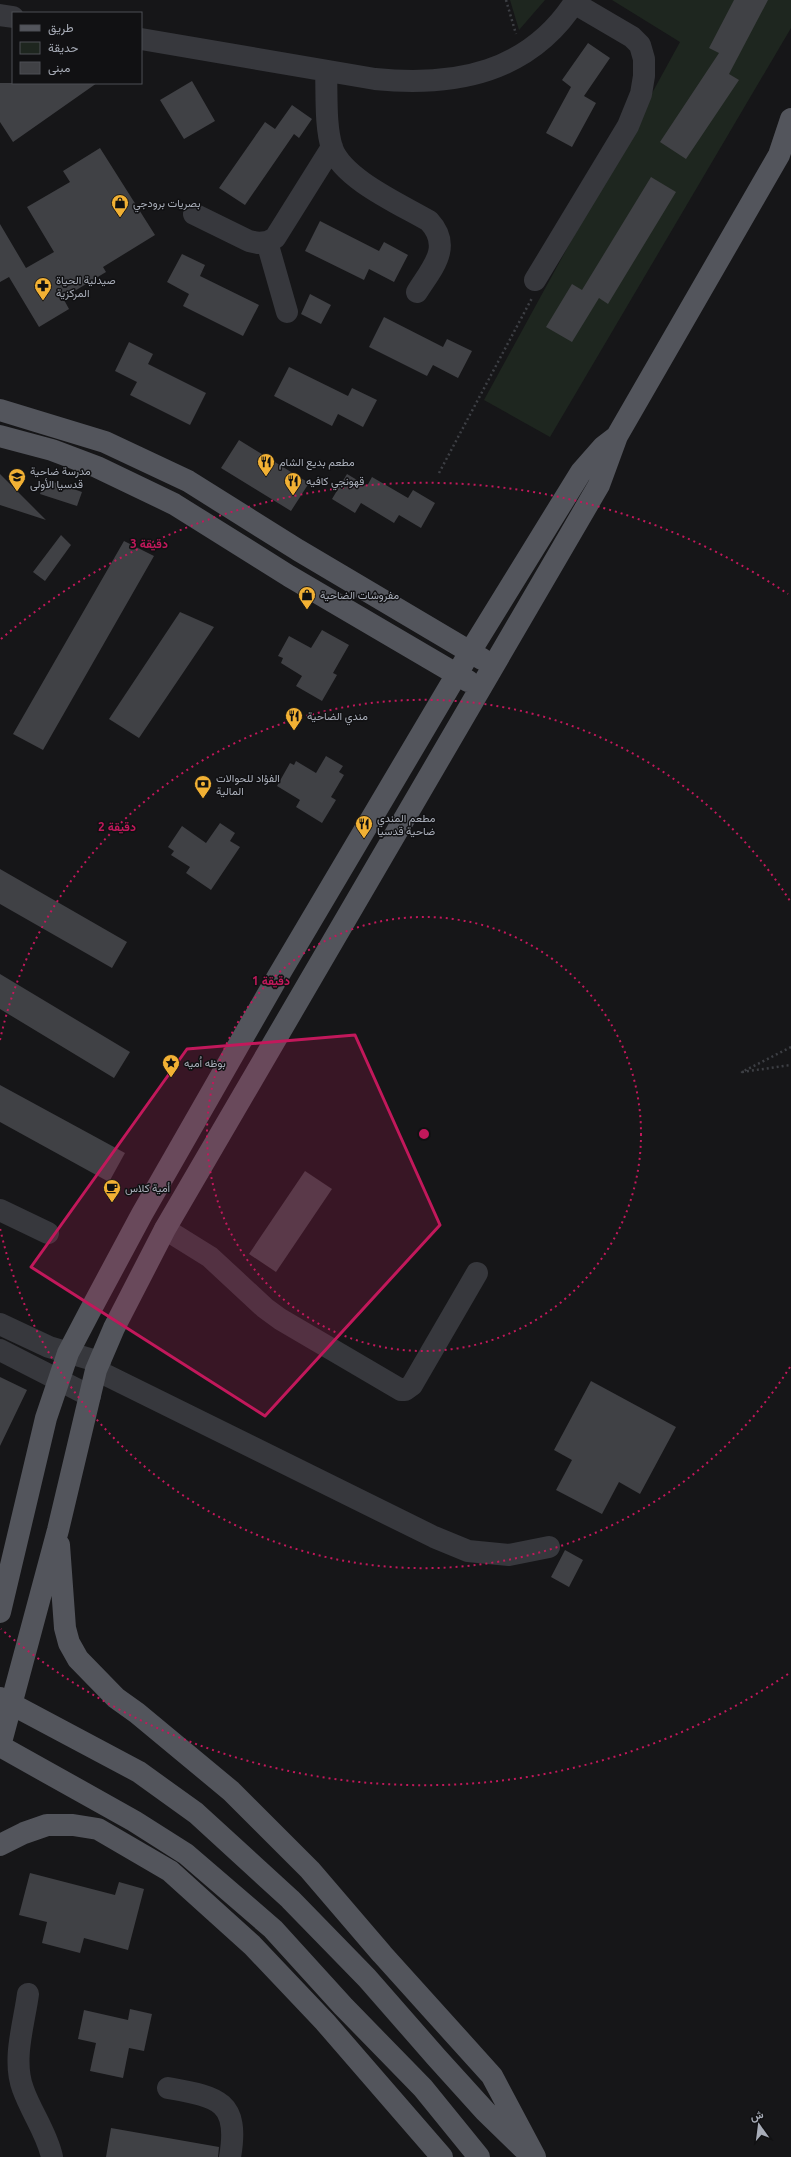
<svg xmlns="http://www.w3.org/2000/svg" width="791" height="2157" viewBox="0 0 791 2157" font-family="Ubuntu,Vazirmatn,sans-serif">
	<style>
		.green { fill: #1e261f }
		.building { fill: #404145 }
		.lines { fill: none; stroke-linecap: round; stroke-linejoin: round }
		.path { stroke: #3d3f44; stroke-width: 2.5; stroke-dasharray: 2 3; stroke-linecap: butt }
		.minor { stroke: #37383d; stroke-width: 22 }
		.major { stroke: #53555c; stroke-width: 22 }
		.marked { fill: #c2185b; fill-opacity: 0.2; stroke: #c2185b; stroke-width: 3; stroke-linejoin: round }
		.ring { fill: none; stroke: #c2185b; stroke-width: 2; stroke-dasharray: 2 4 }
		.labels { text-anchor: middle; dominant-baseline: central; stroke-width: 3; stroke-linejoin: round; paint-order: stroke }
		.poi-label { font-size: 11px; fill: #a8adb8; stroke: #111113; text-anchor: start }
		.centre { fill: #c2185b; stroke: #111113; stroke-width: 2 }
		.ring-label { font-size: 12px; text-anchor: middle; font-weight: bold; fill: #c2185b; stroke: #111113; stroke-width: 3; stroke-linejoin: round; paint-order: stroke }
	</style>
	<rect width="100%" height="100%" fill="#161618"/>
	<path class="green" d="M510,0H545L519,30Z
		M612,0H791V28L550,437L484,400L680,42Z"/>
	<path class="building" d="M734,0H768L729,74L739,80L686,159L660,142L719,53L709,48Z
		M588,43L610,58L584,96L596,103L572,147L546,133L571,87L562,80Z
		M192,81L215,121L184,139L160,100Z
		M0,83H97L13,142L0,122Z
		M292,105L312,119L299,138L294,134L245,205L219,188L265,122L275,129Z
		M100,148L155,235L103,267L106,272L63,298L69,309L39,327L9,277L0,282V224L26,268L54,252L27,207L70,182L63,171Z
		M651,177L676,192L608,304L599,298L572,342L546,327L572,284L582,290Z
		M320,221L379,251L384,242L408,255L394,282L369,269L364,280L305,251Z
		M182,254L205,265L200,276L259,305L243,336L183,306L189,294L167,282Z
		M310,294L331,305L321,324L301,314Z
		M384,317L443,347L447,339L472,351L458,378L433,365L427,376L369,347Z
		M129,342L153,354L148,364L206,393L190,425L130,395L137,382L115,371Z
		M289,367L348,396L352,388L377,400L363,427L338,414L332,426L274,396Z
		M239,440L309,483L291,511L221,468Z
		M0,474L46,520L0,505Z
		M347,474L367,486L372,477L408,498L413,490L435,503L421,528L399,515L394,523L361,503L355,513L332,499Z
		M45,479L82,492L77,506L40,494Z
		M61,535L71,545L45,581L33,572Z
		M124,541L154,556L43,750L13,734Z
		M180,612L214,627L139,738L109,719Z
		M322,630L349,645L333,673L337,675L322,701L296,686L302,676L281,663L283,658L278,656L289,636L311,648Z
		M326,756L343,766L339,772L344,775L331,797L336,800L322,823L296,807L300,800L277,786L290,763L294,765L296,761L316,773Z
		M220,823L235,833L230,841L240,847L211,890L186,873L190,867L171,855L174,851L168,847L182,826L206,843Z
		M0,869L127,942L112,968L0,904Z
		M0,974L130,1052L114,1078L0,1009Z
		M0,1085L125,1153L109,1182L0,1122Z
		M305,1171L332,1189L276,1272L249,1254Z
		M0,1377L27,1390L0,1446Z
		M591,1381L676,1427L640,1494L619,1482L602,1514L556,1490L572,1460L554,1450Z
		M565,1550L583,1560L569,1587L551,1577Z
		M30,1873L115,1895L119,1882L144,1889L128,1950L84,1938L80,1953L42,1943L47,1922L19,1915Z
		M130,2009L152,2014L144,2051L129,2048L123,2078L90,2071L96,2043L78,2039L84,2010L128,2020Z
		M111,2128L219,2147L218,2157H106Z"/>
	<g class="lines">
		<path class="path" d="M506,0L516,34
			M439,473L532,298
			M791,1047L742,1072L791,1065"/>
		<path class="minor" d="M0,15L13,17
			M141,39L375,79C455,87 530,73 576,0
			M326,71C327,94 325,126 332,148C343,179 400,204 429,221C453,247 432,268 417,292
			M194,214L249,241L258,243L267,242L275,238L332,147
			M267,242L287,312
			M535,280L628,126L641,94L644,76V59L640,45L632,37L574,3
			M0,1210L48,1233
			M165,1229L210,1257L265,1308L280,1319L401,1390H405L412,1385L477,1273
			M0,1324L49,1347L100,1362
			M0,1350L90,1396
			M96,1370L434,1537L468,1551L509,1555L549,1547
			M28,1994C24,2024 12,2060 23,2089C31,2112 47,2133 52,2157
			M168,2088C217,2097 240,2100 230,2157"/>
		<path class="major" d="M0,410L105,442L188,481L298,550L482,659
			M0,436L52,450L97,467L174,504L289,576L468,681
			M59,1545L65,1628L69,1643L78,1659L116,1698L137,1713L231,1791L310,1870L382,1954L492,2076L535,2157
			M0,1612L46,1418L68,1353L90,1311L142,1214L277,978L470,652L581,472L603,447L616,437
			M0,1698L139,1772L196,1813L290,1899L367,1978L437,2058L485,2111L523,2148
			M0,1845L24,1833L47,1825H73L98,1829L170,1871L252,1945L325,2022L442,2157
			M479,2157L423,2088L343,2006L273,1929L186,1854L134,1821L0,1746L58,1530L96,1370L114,1328L165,1229L599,485L617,436L779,155L791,119"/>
	</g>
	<path class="marked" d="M355,1035L440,1225L265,1416L31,1267L187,1049Z"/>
	<g class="ring">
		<circle cx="424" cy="1134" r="217"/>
		<path d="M790 1367A434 434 0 0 1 0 1228M0 1040A434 434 0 0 1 790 901"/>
		<path d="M788 1674A651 651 0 0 1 1 1629M1 639A651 651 0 0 1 788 594"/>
	</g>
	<defs>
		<symbol id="shop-pin" viewBox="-11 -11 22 30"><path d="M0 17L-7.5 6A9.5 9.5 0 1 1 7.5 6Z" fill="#f2b134" stroke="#111113"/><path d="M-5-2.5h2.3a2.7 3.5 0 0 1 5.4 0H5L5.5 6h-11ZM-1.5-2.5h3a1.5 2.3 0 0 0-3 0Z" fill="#111"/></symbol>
		<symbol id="pharmacy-pin" viewBox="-11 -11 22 30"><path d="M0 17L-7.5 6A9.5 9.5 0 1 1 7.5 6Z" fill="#f2b134" stroke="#111113"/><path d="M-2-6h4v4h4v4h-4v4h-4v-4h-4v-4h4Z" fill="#111"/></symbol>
		<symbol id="restaurant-pin" viewBox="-11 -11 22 30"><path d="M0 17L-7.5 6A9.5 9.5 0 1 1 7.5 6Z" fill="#f2b134" stroke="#111113"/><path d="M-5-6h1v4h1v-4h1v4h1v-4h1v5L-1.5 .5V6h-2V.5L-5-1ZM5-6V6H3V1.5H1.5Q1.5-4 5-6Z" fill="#111"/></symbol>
		<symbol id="school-pin" viewBox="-11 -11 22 30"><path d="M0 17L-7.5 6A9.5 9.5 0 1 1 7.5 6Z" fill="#f2b134" stroke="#111113"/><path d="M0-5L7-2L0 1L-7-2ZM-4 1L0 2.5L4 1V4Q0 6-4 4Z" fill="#111"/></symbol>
		<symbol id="bank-pin" viewBox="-11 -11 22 30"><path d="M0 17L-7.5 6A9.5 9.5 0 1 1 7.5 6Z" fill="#f2b134" stroke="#111113"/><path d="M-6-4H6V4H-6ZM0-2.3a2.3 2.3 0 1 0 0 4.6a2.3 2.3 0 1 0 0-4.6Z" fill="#111"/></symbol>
		<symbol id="sight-pin" viewBox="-11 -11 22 30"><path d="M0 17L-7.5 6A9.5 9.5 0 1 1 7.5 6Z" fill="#f2b134" stroke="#111113"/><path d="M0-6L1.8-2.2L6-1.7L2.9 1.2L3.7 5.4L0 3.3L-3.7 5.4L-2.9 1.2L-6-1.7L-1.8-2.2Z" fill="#111"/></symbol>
		<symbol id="cafe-pin" viewBox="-11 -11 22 30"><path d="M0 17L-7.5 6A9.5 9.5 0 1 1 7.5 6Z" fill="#f2b134" stroke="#111113"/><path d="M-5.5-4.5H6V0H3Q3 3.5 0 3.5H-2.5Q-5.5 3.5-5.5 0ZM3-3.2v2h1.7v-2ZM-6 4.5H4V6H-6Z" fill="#111"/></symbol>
	</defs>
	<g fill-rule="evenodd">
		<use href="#shop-pin" x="110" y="193" width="20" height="27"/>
		<use href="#pharmacy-pin" x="33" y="276" width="20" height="27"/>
		<use href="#restaurant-pin" x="256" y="452" width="20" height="27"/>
		<use href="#school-pin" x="7" y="467" width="20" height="27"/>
		<use href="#restaurant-pin" x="283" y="471" width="20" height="27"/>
		<use href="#shop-pin" x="297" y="585" width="20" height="27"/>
		<use href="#restaurant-pin" x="284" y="706" width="20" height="27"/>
		<use href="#bank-pin" x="193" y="774" width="20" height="27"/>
		<use href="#restaurant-pin" x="354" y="814" width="20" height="27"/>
		<use href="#sight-pin" x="161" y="1053" width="20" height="27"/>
		<use href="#cafe-pin" x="102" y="1178" width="20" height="27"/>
	</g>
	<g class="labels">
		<g class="poi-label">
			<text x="133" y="203">بصريات برودجي</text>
			<text x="56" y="280">صيدلية الحياة<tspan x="56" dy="13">المركزية</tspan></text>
			<text x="279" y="462">مطعم بديع الشام</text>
			<text x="30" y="471">مدرسة ضاحية<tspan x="30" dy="13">قدسيا الأولى</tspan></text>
			<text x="306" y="481">قهونجي كافيه</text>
			<text x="320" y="595">مفروشات الضاحية</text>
			<text x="307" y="716">مندي الضاحية</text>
			<text x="216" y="778">الفؤاد للحوالات<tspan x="216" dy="13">المالية</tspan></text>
			<text x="377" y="818">مطعم المندي<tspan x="377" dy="13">ضاحية قدسيا</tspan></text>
			<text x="184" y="1063">بوظه اُميه</text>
			<text x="125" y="1188">أمية كلاس</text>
		</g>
	</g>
	<circle cx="424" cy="1134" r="6" class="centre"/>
	<g class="ring-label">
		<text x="149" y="548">3 دقيقة</text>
		<text x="117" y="831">2 دقيقة</text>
		<text x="271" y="985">1 دقيقة</text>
	</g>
	<rect x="12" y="12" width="130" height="72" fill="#111113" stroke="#4d4f55"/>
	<rect x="20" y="25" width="20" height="6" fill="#53555c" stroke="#4d4f55"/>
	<text x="48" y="32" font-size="12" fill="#a8adb8">طريق</text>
	<rect x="20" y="42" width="20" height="12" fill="#1e261f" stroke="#4d4f55"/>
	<text x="48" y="52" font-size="12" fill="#a8adb8">حديقة</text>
	<rect x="20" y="62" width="20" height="12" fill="#404145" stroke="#4d4f55"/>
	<text x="48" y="72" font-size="12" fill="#a8adb8">مبنى</text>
	<g transform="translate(759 2125) rotate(346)" stroke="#111113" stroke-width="3" paint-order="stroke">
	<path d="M0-3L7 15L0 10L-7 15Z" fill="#a8adb8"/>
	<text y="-6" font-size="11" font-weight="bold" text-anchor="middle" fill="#a8adb8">ش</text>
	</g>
</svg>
